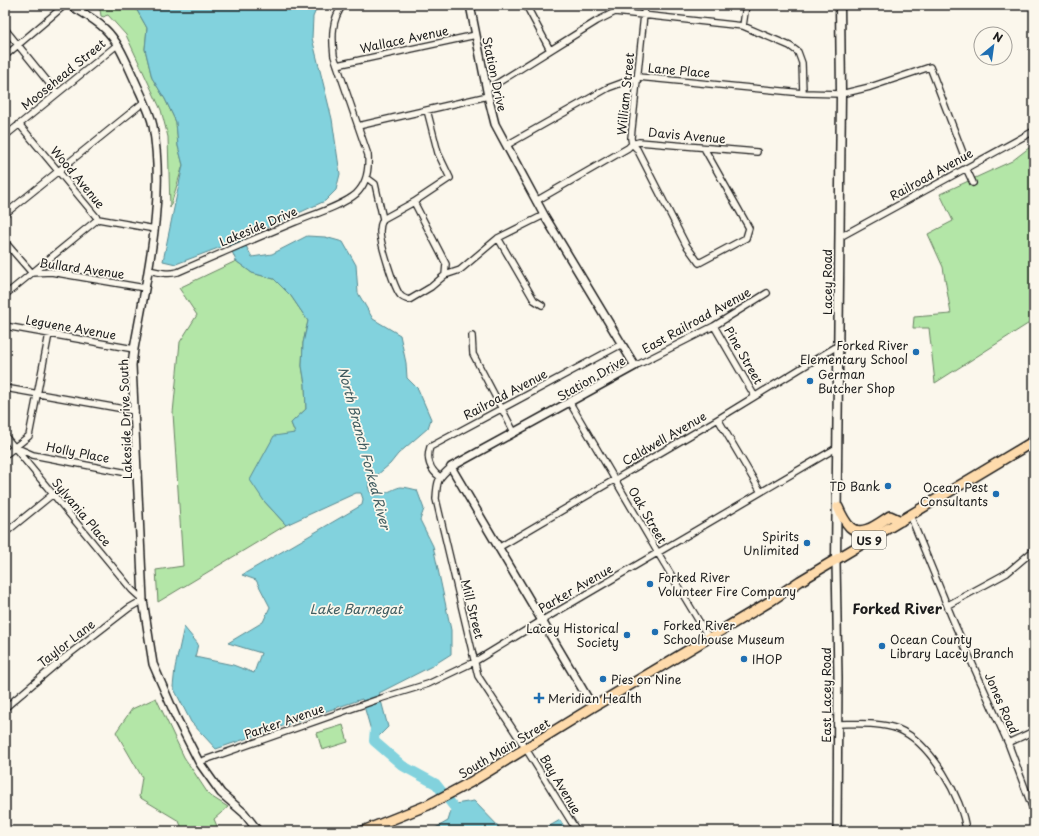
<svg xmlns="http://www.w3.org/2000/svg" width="1039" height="836" viewBox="0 0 1039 836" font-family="'Playpen Sans',sans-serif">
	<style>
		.green { fill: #b3e6a7; stroke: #688162 }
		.water { fill: #82d2dd; stroke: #598990 }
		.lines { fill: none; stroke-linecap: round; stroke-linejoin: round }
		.river { stroke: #82d2dd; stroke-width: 10 }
		.minor-casing { stroke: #1c1c1c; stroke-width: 8 }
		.tertiary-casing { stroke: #1c1c1c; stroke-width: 10 }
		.secondary-casing { stroke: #1c1c1c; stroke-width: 11 }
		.trunk-casing { stroke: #1c1c1c; stroke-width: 12 }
		.minor { stroke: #fbf7ec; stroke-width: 5.5 }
		.tertiary { stroke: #fbf7ec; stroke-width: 7 }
		.secondary { stroke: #fbf7ec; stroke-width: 8 }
		.trunk { stroke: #fedbac; stroke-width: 9 }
		.poi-dot { fill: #1f6fb2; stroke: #fbf7ec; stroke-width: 1.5 }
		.labels { text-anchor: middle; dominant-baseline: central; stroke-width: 3.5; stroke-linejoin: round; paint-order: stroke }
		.shield { fill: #fbf7ec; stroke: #5f5e5a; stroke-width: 1 }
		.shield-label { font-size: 11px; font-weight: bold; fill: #1c1c1c }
		.street-label { font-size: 12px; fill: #1c1c1c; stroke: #fbf7ec }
		.poi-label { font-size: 12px; fill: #1c1c1c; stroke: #fbf7ec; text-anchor: start }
		.water-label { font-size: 13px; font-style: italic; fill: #405c60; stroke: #fbf7ec }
		.quarter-label { font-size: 14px; font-weight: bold; fill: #1c1c1c; stroke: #fbf7ec }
	</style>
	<rect width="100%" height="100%" fill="#fbf7ec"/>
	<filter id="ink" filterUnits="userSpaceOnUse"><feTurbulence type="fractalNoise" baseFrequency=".025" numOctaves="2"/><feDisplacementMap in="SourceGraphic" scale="8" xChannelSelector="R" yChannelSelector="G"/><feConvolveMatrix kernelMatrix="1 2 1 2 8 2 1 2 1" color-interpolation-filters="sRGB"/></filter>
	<g filter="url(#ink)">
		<path class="green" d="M92,5H134L147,28L145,49L152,78L165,99L176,122L178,146L183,165L170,208L168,137L161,110L126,35L108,15L105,16L104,17L101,16L100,10Z
			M1034,144V320L935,383L929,328H913L914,317L951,314L943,267L928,234L953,221L940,194L1012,161Z
			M236,261L252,273L274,279L291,296L308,321L303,343L302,366L305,384L306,409L291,423L295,433L264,501L286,525L158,602L156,570L183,566L173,413L180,342L197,315L179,288Z
			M156,698L184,757L209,795L228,807L214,819L219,831H183L179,821L139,797L142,777L116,732L132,709Z
			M343,725L348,742L322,750L317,733Z"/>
		<path class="water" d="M134,5H318L313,17L312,38L332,119L340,174L336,190L325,201L244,238L247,248L252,257L272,254L307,236L325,237L343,242L356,265L358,293L373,319L400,335L406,363L407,378L418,389L431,419L428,428L398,454L390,464L369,482C368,486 368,488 370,492C378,501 392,488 401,487C406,487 412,489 417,490L424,509L420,520L433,546L451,630V654L432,666L379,693L388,727L374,741L362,699L216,749L191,722L173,687L175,668L184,627L198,644L195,657L233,665L254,673L261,653L228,643L263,622L270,607L256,580L242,575L362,505L363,499L361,493H356L286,525L264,501L250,480L274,436L295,433L291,423L306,409L305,384L302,366L303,343L308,321L291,296L274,279L252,273L236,261L229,244L176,264L163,261L183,165L178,146L176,122L165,99L152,78L145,49L147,28Z
			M474,801L503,831H430L448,821L452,808L455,804Z
			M560,820L567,831H541Z"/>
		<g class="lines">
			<path class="river" d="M375,729L374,741L403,766L436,784L458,812L479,831"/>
			<defs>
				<path id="minor" d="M526,5L550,50
					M645,5L631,138L632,144L637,149L686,245L699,263L746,238L749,228L704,148
					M743,26L746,5
					M5,29L57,93
					M5,56L65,5
					M337,65L476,35
					M488,89L597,21L615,12L743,26L790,46L798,52L802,63L803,93
					M19,124L98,219L155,229
					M358,126L488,96
					M5,136L117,45
					M507,145L608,88L638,77L803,93L841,94L870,87L930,67L963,153
					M966,168L973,183
					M367,178L375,184L383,219C381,223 380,227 380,231C380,242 394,289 401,296C403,298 406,299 409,300L431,287L445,275L460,270L498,238L544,215
					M536,201L628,148L632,144L639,142L757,152
					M414,202L446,264L445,275
					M5,214L144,102
					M383,219L414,202L450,178L438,153L427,110
					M840,237L1034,131
					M498,238L534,300L542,305
					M5,242L32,273L51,272L145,288
					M148,270C159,272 167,275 178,272C217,255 256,238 295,222C312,215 342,206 356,194C367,184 369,170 368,155L334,56C332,38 331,20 343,5
					M5,295L98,219
					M5,326L134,349
					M714,326L754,395
					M472,336L473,354L514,432
					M635,366L714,326L767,293
					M5,388L135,411
					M570,403L658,553L709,638
					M718,419L761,492
					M5,436L132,590L143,600L129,608L59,662L5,708
					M17,448L33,455L138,475
					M5,455L29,436L49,334
					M451,467C437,479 437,481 436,499L478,676L526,749L577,831
					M440,477C430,470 426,459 430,447L622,344
					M910,515L955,625L1008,743L1034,812
					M5,533L53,494
					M498,548L718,419L839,345
					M948,605L1007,573L1034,550
					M837,724C857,724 880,722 898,729C930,742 963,798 966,831
					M1008,743L1034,731
					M199,762L382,698L428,684L474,662L541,621L838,447"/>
				<path id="tertiary" d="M70,5C81,12 95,19 105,29C119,42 127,64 135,81C141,95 150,111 153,126C166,201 147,275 134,349L132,365L143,600L153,664L176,717L199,762L221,793L244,813L258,831
					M470,5L488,96L495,124L544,215L635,366L451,467L593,707
					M836,560L838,678L837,831"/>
				<path id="secondary" d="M836,560L841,94L840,5"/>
				<path id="trunk" d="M838,507C841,514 845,522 850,527C862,538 880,522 890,516L901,521
					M363,831L428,805L471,782L593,707L769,602L800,581L1034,441"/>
			</defs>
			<use href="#minor" class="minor-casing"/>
			<use href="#tertiary" class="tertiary-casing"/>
			<use href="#secondary" class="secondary-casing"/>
			<use href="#trunk" class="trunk-casing"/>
			<use href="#minor" class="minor"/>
			<use href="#tertiary" class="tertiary"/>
			<use href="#secondary" class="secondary"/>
			<use href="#trunk" class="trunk"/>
		</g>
	</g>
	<g class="poi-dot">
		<circle cx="916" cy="352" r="4"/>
		<circle cx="810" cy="381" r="4"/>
		<circle cx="888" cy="486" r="4"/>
		<circle cx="996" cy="494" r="4"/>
		<circle cx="807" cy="543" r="4"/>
		<circle cx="650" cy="584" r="4"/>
		<circle cx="655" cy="632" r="4"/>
		<circle cx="627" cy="635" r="4"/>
		<circle cx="882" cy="646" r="4"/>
		<circle cx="744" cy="659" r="4"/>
		<circle cx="603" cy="679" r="4"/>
		<path d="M537 692h4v4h4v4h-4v4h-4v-4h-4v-4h4z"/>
	</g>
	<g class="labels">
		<rect class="shield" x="852" y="531" width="34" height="18" rx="3"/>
		<g class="shield-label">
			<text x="869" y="540">US 9</text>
		</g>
		<g class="street-label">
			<text transform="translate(404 39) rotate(-12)">Wallace Avenue</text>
			<text transform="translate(679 70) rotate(5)">Lane Place</text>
			<text transform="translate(63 74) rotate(-39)">Moosehead Street</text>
			<text transform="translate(495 74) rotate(78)">Station Drive</text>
			<text transform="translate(625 94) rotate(-84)">William Street</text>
			<text transform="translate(687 135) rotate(5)">Davis Avenue</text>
			<text transform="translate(931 174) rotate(-29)">Railroad Avenue</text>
			<text transform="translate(78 177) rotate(50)">Wood Avenue</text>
			<text transform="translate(258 226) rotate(-23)">Lakeside Drive</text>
			<text transform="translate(82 268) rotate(8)">Bullard Avenue</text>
			<text transform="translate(827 282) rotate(-90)">Lacey Road</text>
			<text transform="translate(696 320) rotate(-29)">East Railroad Avenue</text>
			<text transform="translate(71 327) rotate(10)">Leguene Avenue</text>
			<text transform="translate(744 355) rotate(60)">Pine Street</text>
			<text transform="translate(591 378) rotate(-30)">Station Drive</text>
			<text transform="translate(505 394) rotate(-28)">Railroad Avenue</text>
			<text transform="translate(125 419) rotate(-92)">Lakeside Drive South</text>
			<text transform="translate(664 438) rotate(-30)">Caldwell Avenue</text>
			<text transform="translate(78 452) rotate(11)">Holly Place</text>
			<text transform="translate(82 512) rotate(50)">Sylvania Place</text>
			<text transform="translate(648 515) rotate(60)">Oak Street</text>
			<text transform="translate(575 588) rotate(-30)">Parker Avenue</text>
			<text transform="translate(473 609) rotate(76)">Mill Street</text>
			<text transform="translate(66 643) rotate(-38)">Taylor Lane</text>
			<text transform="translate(826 695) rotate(-90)">East Lacey Road</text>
			<text transform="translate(1002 703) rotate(66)">Jones Road</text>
			<text transform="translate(284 721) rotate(-19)">Parker Avenue</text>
			<text transform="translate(504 748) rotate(-31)">South Main Street</text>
			<text transform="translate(561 784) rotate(59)">Bay Avenue</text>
		</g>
		<g class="poi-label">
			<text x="908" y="345" text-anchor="end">Forked River<tspan x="908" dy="14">Elementary School</tspan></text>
			<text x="818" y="374">German<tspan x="818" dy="14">Butcher Shop</tspan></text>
			<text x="880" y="486" text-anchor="end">TD Bank</text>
			<text x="988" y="487" text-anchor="end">Ocean Pest<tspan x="988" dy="14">Consultants</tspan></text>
			<text x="799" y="536" text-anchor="end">Spirits<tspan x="799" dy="14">Unlimited</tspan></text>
			<text x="658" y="577">Forked River<tspan x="658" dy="14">Volunteer Fire Company</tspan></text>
			<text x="663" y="625">Forked River<tspan x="663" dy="14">Schoolhouse Museum</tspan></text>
			<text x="619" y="628" text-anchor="end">Lacey Historical<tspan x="619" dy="14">Society</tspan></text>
			<text x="890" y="639">Ocean County<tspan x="890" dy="14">Library Lacey Branch</tspan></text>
			<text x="752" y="659">IHOP</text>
			<text x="611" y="679">Pies on Nine</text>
			<text x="548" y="698">Meridian Health</text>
		</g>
		<g class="water-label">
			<text transform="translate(365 448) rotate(75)">North Branch Forked River</text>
			<text x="356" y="608">Lake Barnegat</text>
		</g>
		<g class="quarter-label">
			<text x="897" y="608">Forked River</text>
		</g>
	</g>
	<rect width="1039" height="836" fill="none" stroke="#fbf7ec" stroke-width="20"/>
	<rect x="10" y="10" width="1019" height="816" fill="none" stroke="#1c1c1c" stroke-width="1.5" filter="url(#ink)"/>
	<g transform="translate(993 46) rotate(29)"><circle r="19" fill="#fbf7ec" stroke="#a29f99"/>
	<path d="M0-3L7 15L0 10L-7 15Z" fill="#1f6fb2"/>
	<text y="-6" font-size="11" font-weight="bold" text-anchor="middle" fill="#1c1c1c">N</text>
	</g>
</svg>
